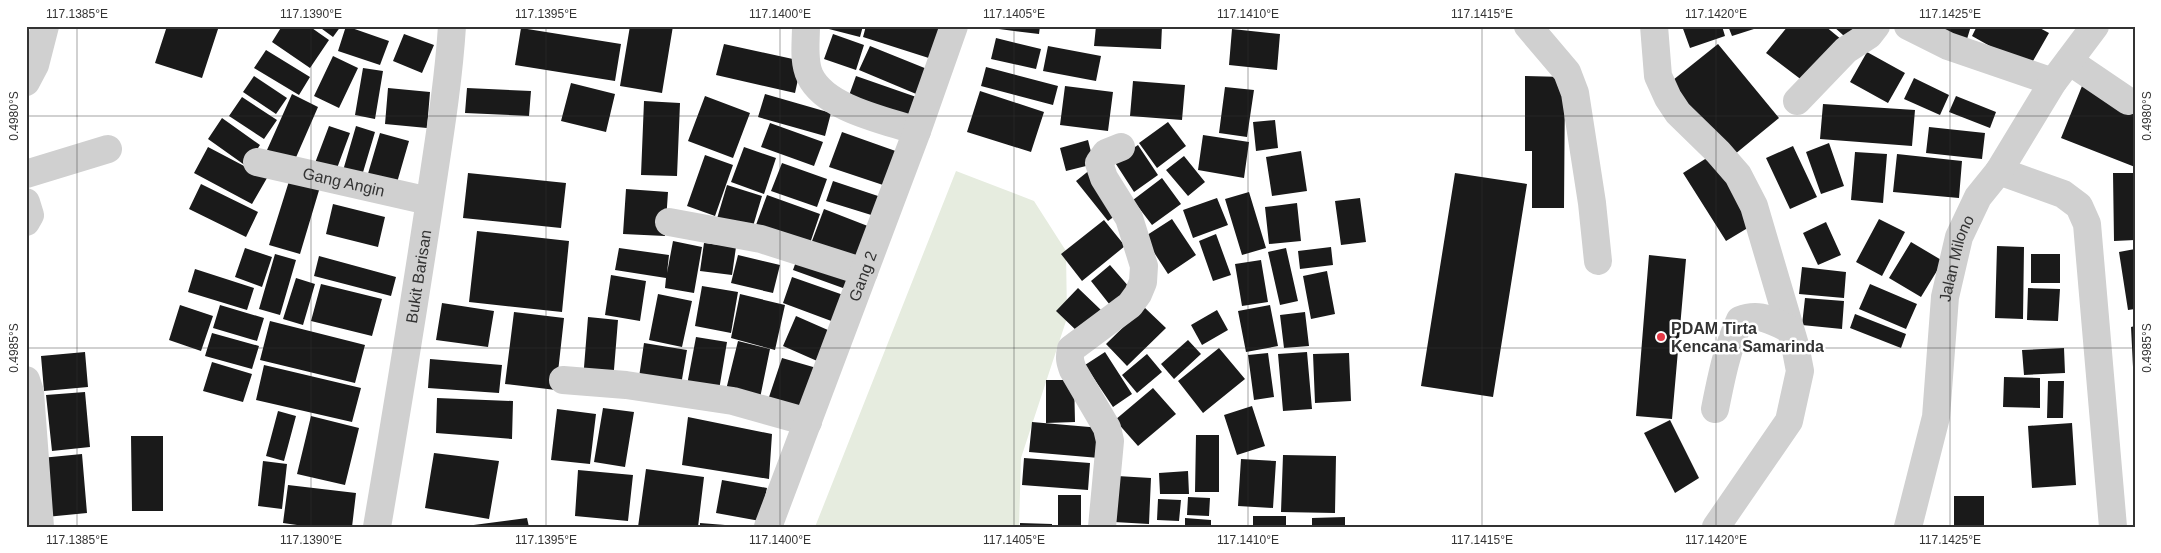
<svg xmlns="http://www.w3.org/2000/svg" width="2161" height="553" viewBox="0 0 2161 553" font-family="Arial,sans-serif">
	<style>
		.green { fill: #e6ecdf }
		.building { fill: #1a1a1a }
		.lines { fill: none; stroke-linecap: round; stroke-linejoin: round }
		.minor { stroke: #d0d0d0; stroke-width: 28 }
		.ticks { fill: none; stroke: #333; stroke-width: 1; stroke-opacity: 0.45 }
		.poi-dot { fill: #e63946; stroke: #fff; stroke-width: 2 }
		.labels { text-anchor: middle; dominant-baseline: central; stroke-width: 5; stroke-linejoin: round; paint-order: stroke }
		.street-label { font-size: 16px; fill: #333; stroke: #fff }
		.poi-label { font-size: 16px; font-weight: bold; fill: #333; stroke: #fff; text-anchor: start }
		.neatline { fill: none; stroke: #333; stroke-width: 2 }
		.ticks-label { font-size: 12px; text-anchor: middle; fill: #333 }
	</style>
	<rect width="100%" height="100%" fill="#fff"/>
	<path class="green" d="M956,171L1034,201L1066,251L1067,318L1021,458L1019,527H815Z"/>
	<path class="building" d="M167,26H219L202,78L155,63Z
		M282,26H309L329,40L310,68L272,42Z
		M318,26H341L333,37Z
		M346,26L389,41L380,65L338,51Z
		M630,26H673L662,93L620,86Z
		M825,26H863L860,37L825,28Z
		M866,26H945L935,60L863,37Z
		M999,26H1040L1039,34L999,29Z
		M1096,26H1162L1161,49L1094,46Z
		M1682,26H1722L1725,36L1690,48Z
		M1728,26H1757V28L1732,36Z
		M1788,26H1825L1842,40L1807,84L1766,53Z
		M1833,26H1868L1853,44Z
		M1921,26H1971L1967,39Z
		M1977,26H2036L2049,33L2029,68L1972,36Z
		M521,28L621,44L615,81L515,65Z
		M1232,29L1280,34L1277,70L1229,65Z
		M404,34L434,45L422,73L393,61Z
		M833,34L864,45L856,70L824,59Z
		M996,38L1041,49L1036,69L991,59Z
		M724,44L802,61L795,93L716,75Z
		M1718,44L1779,118L1729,159L1668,84Z
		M870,46L932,71L921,96L859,70Z
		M1048,46L1101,56L1096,81L1043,71Z
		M266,50L310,77L299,95L254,68Z
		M1867,52L1905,73L1888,103L1850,82Z
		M333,56L358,68L339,108L314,96Z
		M986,67L1058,86L1053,105L981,86Z
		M363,68L383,71L375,119L355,115Z
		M254,76L287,98L276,114L243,92Z
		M856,76L922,99L913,124L847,101Z
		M1525,76L1565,77L1564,208H1532V151H1525Z
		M1914,78L1949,95L1940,115L1904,99Z
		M1133,81L1185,85L1182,120L1130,116Z
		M571,83L615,94L606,132L561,121Z
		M1065,86L1113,92L1108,131L1060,125Z
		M2082,86L2135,106V167L2061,138Z
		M1225,87L1254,90L1247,137L1219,133Z
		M388,88L430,92L427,128L385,124Z
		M467,88L531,91L529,116L465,113Z
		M980,91L1044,112L1031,152L967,132Z
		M292,94L318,107L294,162L267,150Z
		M765,94L831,113L825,136L758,117Z
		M705,96L750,113L733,158L688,141Z
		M1956,96L1996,112L1990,128L1949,112Z
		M242,97L277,120L264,139L229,116Z
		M644,101L680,103L677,176L641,175Z
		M1823,104L1915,110L1912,146L1820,139Z
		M222,118L260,145L246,166L208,139Z
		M1275,120L1278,148L1256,151L1253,122Z
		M1168,122L1186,146L1157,168L1139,143Z
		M770,123L823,142L814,166L761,147Z
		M329,126L350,133L336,171L315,163Z
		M356,126L375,132L361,179L342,174Z
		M1929,127L1985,133L1982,159L1926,153Z
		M842,132L904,154L892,188L829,167Z
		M380,133L409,141L396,186L367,177Z
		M1203,135L1249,142L1244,178L1198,170Z
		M1088,140L1094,164L1066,171L1060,148Z
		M1829,143L1844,186L1821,194L1806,152Z
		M1138,145L1158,175L1134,192L1114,161Z
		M1793,146L1817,197L1790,209L1766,158Z
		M208,147L267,178L252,204L194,173Z
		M744,147L776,158L764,194L731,182Z
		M1301,151L1307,191L1272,196L1266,157Z
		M1855,152L1887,154L1883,203L1851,200Z
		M1713,154L1756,223L1726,241L1683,173Z
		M1897,154L1962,161L1959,198L1893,192Z
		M705,155L733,165L715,216L687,206Z
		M1184,156L1205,182L1188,196L1166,170Z
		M782,163L827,179L817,207L771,191Z
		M1091,169L1123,210L1108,221L1076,181Z
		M468,173L566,183L561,228L463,218Z
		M1455,173L1527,184L1493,397L1421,386Z
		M2113,173H2135V240L2114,241Z
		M290,178L320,187L300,254L269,245Z
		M1162,178L1181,204L1152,225L1133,200Z
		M833,181L887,199L881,218L826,201Z
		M201,184L258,212L246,237L189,209Z
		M727,185L762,196L751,233L716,222Z
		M626,189L668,192L665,236L623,234Z
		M1249,192L1266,248L1242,255L1225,199Z
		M767,195L820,214L807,252L753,233Z
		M1217,198L1228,225L1193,238L1183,210Z
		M1360,198L1366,242L1341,245L1335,201Z
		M1297,203L1301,241L1269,244L1265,207Z
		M333,204L385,217L378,247L326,234Z
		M824,209L878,230L863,270L809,249Z
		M1172,219L1196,255L1168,274L1144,237Z
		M1879,219L1905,232L1882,276L1856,262Z
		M1104,220L1125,246L1082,281L1061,254Z
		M1826,222L1841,255L1818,265L1803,233Z
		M477,231L569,241L562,312L469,302Z
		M1216,234L1231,275L1213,281L1199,241Z
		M673,241L702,247L694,293L665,288L666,278L615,270L619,248L669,255L667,273Z
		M1911,242L1943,261L1921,297L1889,278Z
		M704,243L736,247L732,275L700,271Z
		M1997,246L2024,247L2023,319L1995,318Z
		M1331,247L1333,265L1300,269L1298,251Z
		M245,248L272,257L262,287L235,277Z
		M1286,248L1298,301L1280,305L1268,252Z
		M2135,249V309L2128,310L2119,252Z
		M799,253L860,274L854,292L793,270Z
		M275,254L296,260L280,315L259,309Z
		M2031,254H2060V283H2031Z
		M738,255L780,265L773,293L731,283Z
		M1649,255L1686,259L1672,419L1636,416Z
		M319,256L396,277L391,296L314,276Z
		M1261,260L1268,302L1242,306L1235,264Z
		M1110,265L1130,288L1110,305L1091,281Z
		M1802,267L1846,272L1844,298L1799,294Z
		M195,269L254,288L247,310L188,292Z
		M1327,271L1335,314L1311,319L1303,276Z
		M611,275L646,281L640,321L605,315Z
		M792,277L852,298L842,325L783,303Z
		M296,278L315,284L303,325L283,319Z
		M321,284L382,299L372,336L311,321Z
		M1870,284L1917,304L1906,329L1859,309Z
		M702,286L738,292L731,333L695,326Z
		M1078,288L1101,310L1079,333L1056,311Z
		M2028,288L2060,289L2058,321L2027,320Z
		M658,294L692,301L682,347L649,340Z
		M740,294L785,305L775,350L731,338Z
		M1805,298L1844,301L1842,329L1802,325Z
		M442,303L494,311L488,347L436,340Z
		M180,305L213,316L201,351L169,340Z
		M220,305L264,318L257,341L213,328Z
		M1270,305L1278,346L1246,352L1238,311Z
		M1144,307L1166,328L1127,366L1106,344Z
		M1217,310L1228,330L1202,345L1191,325Z
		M514,312L564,318L556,390L505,384Z
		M1305,312L1309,346L1284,348L1280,315Z
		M1855,314L1906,334L1901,348L1850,328Z
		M796,316L837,334L824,364L783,346Z
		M588,317L618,320L613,382L583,380Z
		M270,321L365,345L355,383L260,360Z
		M2135,326V367H2133L2131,327Z
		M212,333L259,346L252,369L205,356Z
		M696,337L727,342L719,390L687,385Z
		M1188,340L1201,354L1174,379L1161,364Z
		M738,341L770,349L759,403L724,398Z
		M644,343L687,350L680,391L638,384Z
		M1219,348L1245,379L1203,413L1178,381Z
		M2064,348L2065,373L2024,375L2022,350Z
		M85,352L88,387L44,391L41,356Z
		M1105,352L1132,394L1113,407L1085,365Z
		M1307,352L1312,409L1283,411L1278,354Z
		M1268,353L1274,397L1254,400L1248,355Z
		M1349,353L1351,401L1315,403L1313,354Z
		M1147,354L1162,372L1137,393L1122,375Z
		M782,358L820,369L807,415L767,403Z
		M430,359L502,365L499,393L428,388Z
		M212,362L252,374L243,402L203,391Z
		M264,365L361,388L352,422L256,400Z
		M2004,377L2040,378V408L2003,407Z
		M1046,380H1074L1075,422L1046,423Z
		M2048,381H2064L2063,418H2047Z
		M1153,388L1176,414L1138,446L1115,420Z
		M85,392L90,447L52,451L46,395Z
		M437,398L513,401L512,439L436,433Z
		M1252,406L1265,446L1237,455L1224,415Z
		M603,408L634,412L625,467L594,462Z
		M557,409L596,414L590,464L551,460Z
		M278,411L296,416L284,461L266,456Z
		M311,416L359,428L345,485L297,474Z
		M688,417L772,434L769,479L682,465Z
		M1670,420L1699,478L1675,493L1644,433Z
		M1032,422L1101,428L1099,458L1029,452Z
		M2072,423L2076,485L2032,488L2028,426Z
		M1196,435H1219V492H1195Z
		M131,436H163V511H132Z
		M434,453L499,461L489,519L425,508Z
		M82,454L87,513L46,517L41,458Z
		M1283,455L1336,456L1335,513L1281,512Z
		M1024,458L1090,463L1088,490L1022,485Z
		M1241,459L1276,461L1273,508L1238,506Z
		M263,461L287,464L282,509L258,506Z
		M646,469L704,477L698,527H638Z
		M578,470L633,475L628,521L575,516Z
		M1188,471L1189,494H1160L1159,473Z
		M1117,476L1151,478L1149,524L1114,522Z
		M722,480L767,488L760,521L716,513Z
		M288,485L356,493L352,527H311L283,523Z
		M1058,495H1081V527H1058Z
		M1954,496H1984V525H1954Z
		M1188,497L1210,498L1209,516L1187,515Z
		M1158,499L1181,500L1179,521L1157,520Z
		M1253,516H1286V527H1253Z
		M1345,517V527H1312V518Z
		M527,518L529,527H466V526Z
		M1185,518L1211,520V527H1185Z
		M700,523L725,525V527H700Z
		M1020,523L1052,524V527H1020Z"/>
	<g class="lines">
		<g class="minor">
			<path d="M806,26C806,42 803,62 810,76C826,109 885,120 917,131"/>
			<path d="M1528,26L1567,72L1575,93L1592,203L1598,261"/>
			<path d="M1654,26L1658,76L1668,98L1678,113L1718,152L1738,175L1754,206L1795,345L1800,371L1789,421L1716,527"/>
			<path d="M1908,26L1948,46L2053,82"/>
			<path d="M2069,61L2128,101"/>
			<path d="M26,82L35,65L45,26"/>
			<path d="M1797,101L1846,50L1869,35L1876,26"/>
			<path id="s1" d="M257,162L429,201"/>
			<path d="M1999,171L2063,194L2079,206L2087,224L2113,527"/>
			<path d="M26,174L108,149"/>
			<path d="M26,202L30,215L26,222"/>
			<path d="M669,222L761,239L864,272"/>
			<path d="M26,380L30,392L40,527"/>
			<path d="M563,380L626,385L733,401L808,422"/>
			<path d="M1715,409C1721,379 1727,348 1740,320C1760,312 1771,321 1790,329"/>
			<path id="s2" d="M377,527C395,422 412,318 428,213C437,151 448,89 452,26"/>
			<path id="s3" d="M768,527L917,131L954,26"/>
			<path d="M1102,527L1110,441L1107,428L1073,370C1070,362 1069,358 1071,349L1130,305L1138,294L1143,282L1144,266L1129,218L1104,178L1099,163L1106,153L1121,147"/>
			<path id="s4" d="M1908,527L1936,417L1945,297L1959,237L1978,197L1999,171L2053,82L2095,26"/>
		</g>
	</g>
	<path class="ticks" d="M77,26V527M311,26V527M546,26V527M780,26V527M1014,26V527M1248,26V527M1482,26V527M1716,26V527M1950,26V527M26,116H2135M26,348H2135"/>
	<circle class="poi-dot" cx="1661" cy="337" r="5"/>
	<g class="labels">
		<g class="street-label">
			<text stroke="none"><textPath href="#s1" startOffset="89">Gang Angin</textPath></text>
			<text stroke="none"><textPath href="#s4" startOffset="274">Jalan Milono</textPath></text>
			<text stroke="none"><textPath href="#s2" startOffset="254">Bukit Barisan</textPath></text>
			<text stroke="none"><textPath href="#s3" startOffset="268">Gang 2</textPath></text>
		</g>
		<g class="poi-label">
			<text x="1671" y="328">PDAM Tirta<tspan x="1671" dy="18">Kencana Samarinda</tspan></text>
		</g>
	</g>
	<rect width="2161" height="553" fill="none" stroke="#ffffff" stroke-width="55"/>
	<rect x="28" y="28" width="2106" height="498" class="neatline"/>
	<g class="ticks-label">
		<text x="77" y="18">117.1385°E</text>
		<text x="311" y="18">117.1390°E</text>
		<text x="546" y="18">117.1395°E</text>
		<text x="780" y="18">117.1400°E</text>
		<text x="1014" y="18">117.1405°E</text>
		<text x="1248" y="18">117.1410°E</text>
		<text x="1482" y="18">117.1415°E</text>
		<text x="1716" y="18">117.1420°E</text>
		<text x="1950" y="18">117.1425°E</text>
		<text transform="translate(14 116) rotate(-90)" y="4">0.4980°S</text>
		<text transform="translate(2147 116) rotate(-90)" y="4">0.4980°S</text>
		<text transform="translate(14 348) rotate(-90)" y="4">0.4985°S</text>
		<text transform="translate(2147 348) rotate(-90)" y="4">0.4985°S</text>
		<text x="77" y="544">117.1385°E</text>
		<text x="311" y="544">117.1390°E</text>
		<text x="546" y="544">117.1395°E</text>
		<text x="780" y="544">117.1400°E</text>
		<text x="1014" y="544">117.1405°E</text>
		<text x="1248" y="544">117.1410°E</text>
		<text x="1482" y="544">117.1415°E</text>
		<text x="1716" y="544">117.1420°E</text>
		<text x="1950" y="544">117.1425°E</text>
	</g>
</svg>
